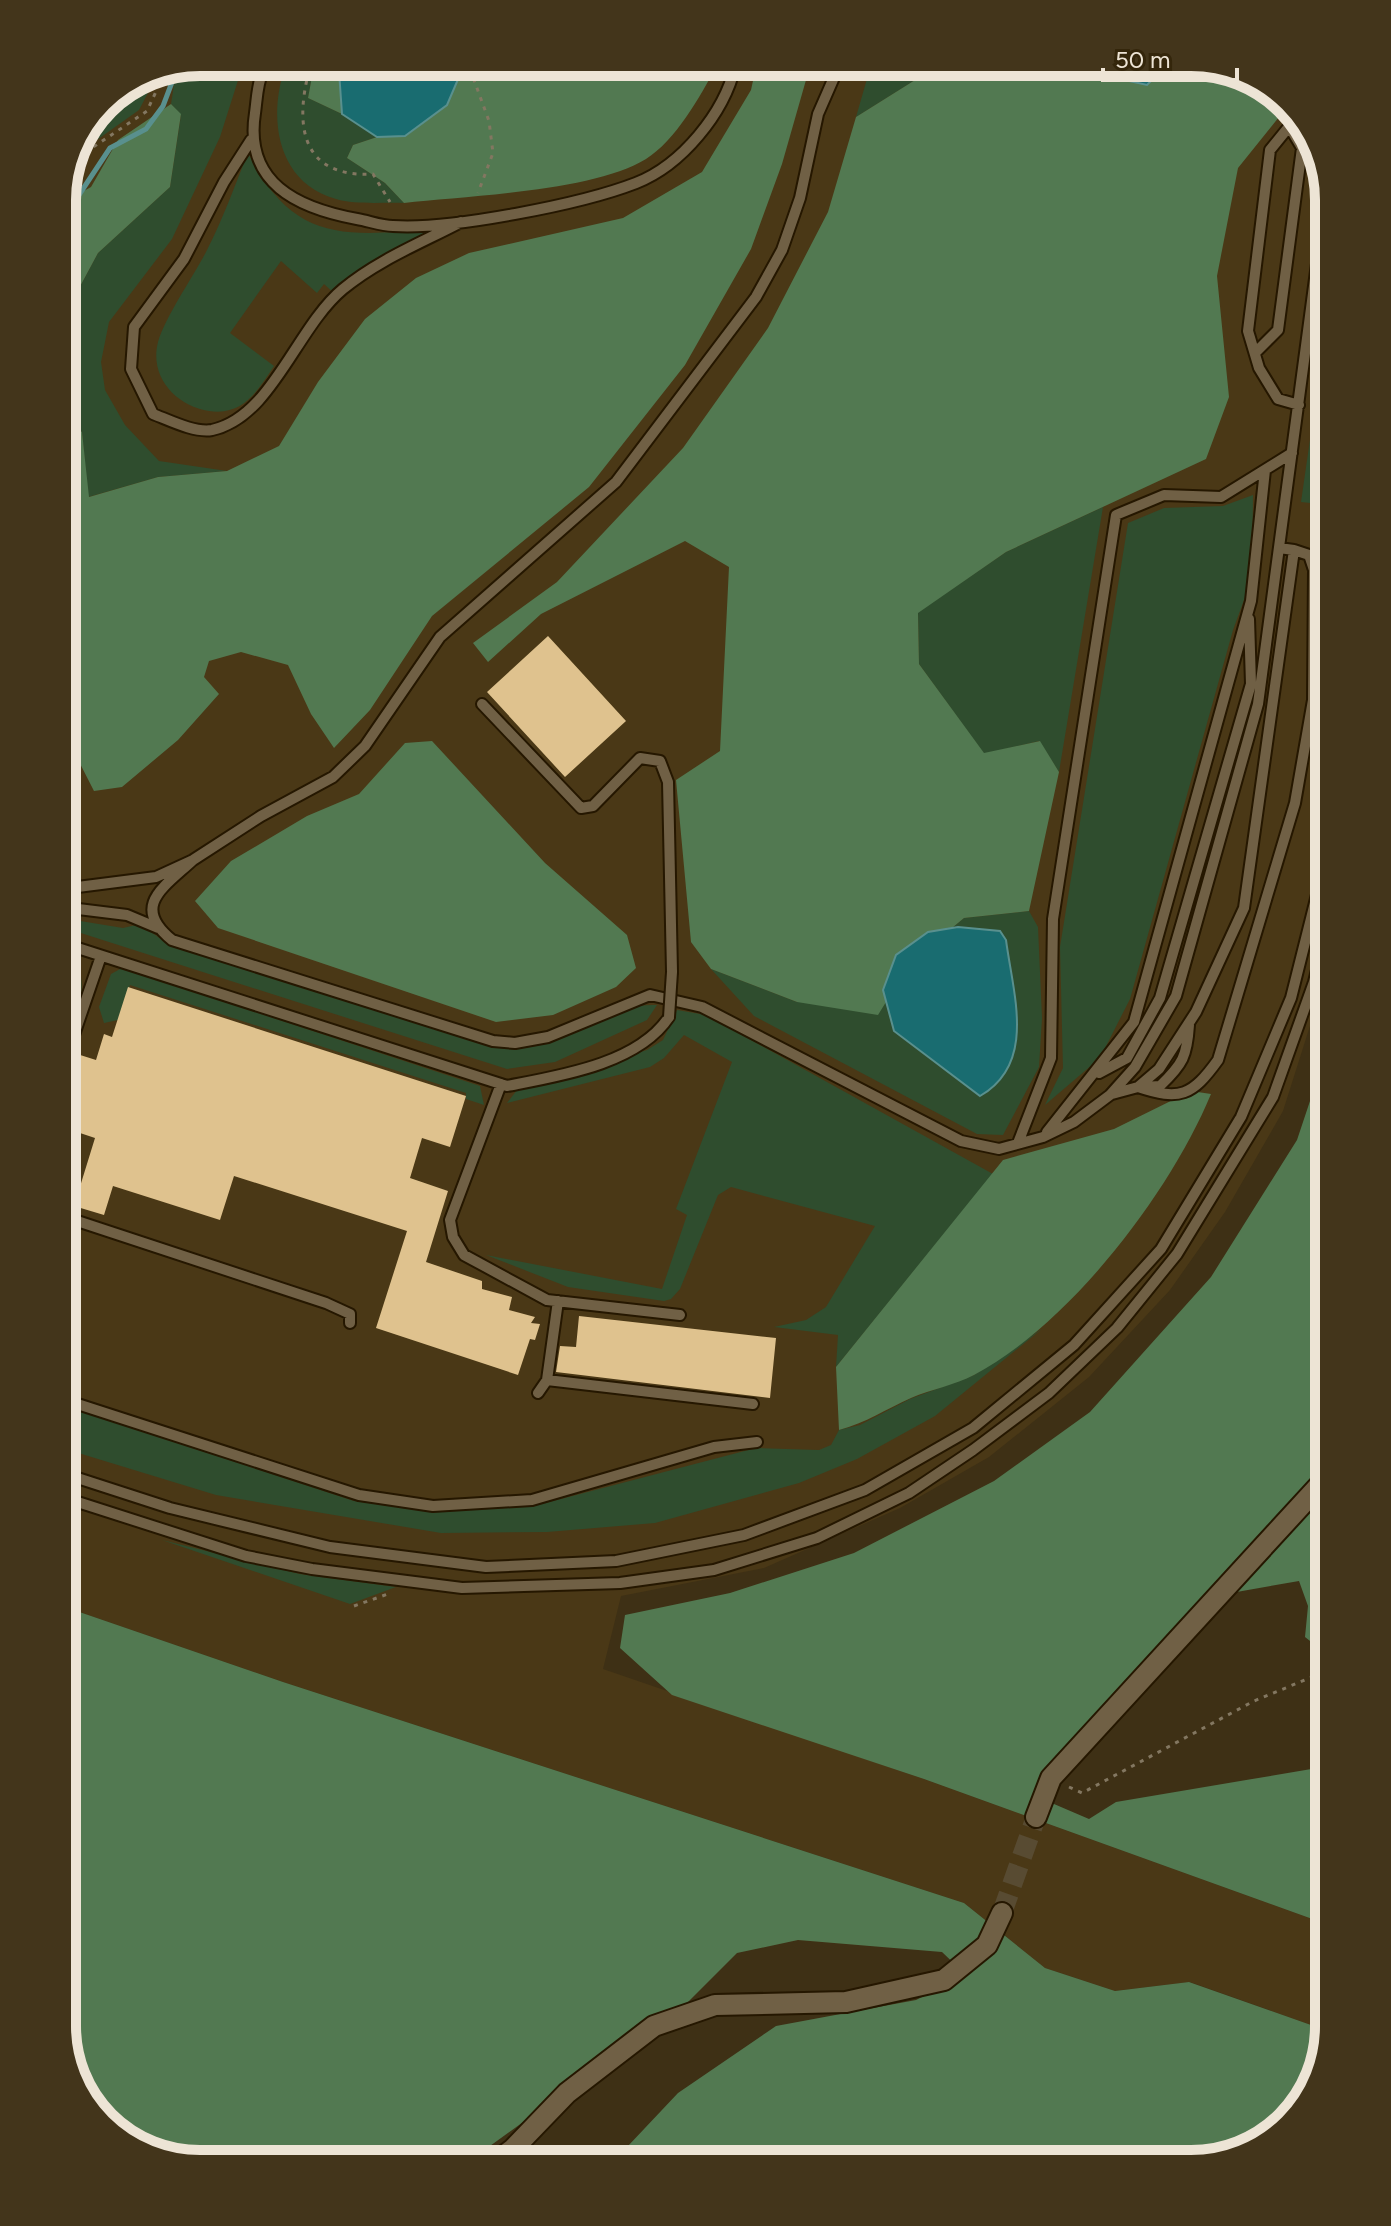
<svg xmlns="http://www.w3.org/2000/svg" width="1391" height="2226" viewBox="0 0 1391 2226" font-family="Figtree,sans-serif">
	<style>
		.built { fill: #4a3816 }
		.green { fill: #2f4d2e }
		.forest { fill: #527951 }
		.water { fill: #196c70; stroke: #59908e; stroke-width: 2 }
		.lines { fill: none; stroke-linecap: round; stroke-linejoin: round }
		.stream { stroke: #59908e; stroke-width: 5 }
		.building { fill: #dfc28e }
		.minor-tunnel { stroke: #584b32; stroke-width: 20; stroke-dasharray: 20 10; stroke-linecap: butt }
		.service-casing { stroke: #251700; stroke-width: 14 }
		.minor-casing { stroke: #251700; stroke-width: 24 }
		.path { stroke: #837761; stroke-width: 3; stroke-dasharray: 4 6; stroke-linecap: butt }
		.service { stroke: #706045; stroke-width: 10 }
		.minor { stroke: #706045; stroke-width: 20 }
		.service-bridge-casing { stroke: #251700; stroke-width: 14; stroke-linecap: butt }
		.service-bridge { stroke: #706045; stroke-width: 10 }
		.rim { fill: none; stroke: #ede4d5; stroke-width: 10 }
	</style>
	<rect width="100%" height="100%" fill="#3e3015"/>
	<path class="built" d="M1201,62L1267,85L1315,139L1329,200V966L1283,1111L1225,1212L1170,1290L1089,1377L989,1457L900,1508L764,1568L621,1596L603,1669L924,1779L1329,1925L1328,2031L1190,1982L1115,1991L1045,1968L964,1903L283,1682L62,1606V191L103,102L148,72Z"/>
	<path class="green" d="M871,65H939L856,117Z
		M241,71L220,137L172,239L109,322L101,362L105,390L125,425L159,461L227,471L158,477L88,497L82,432L62,416V320L98,253L170,187L181,115L171,104L176,72Z
		M284,71H313L308,98L342,114L377,137L353,145L347,158L385,183L404,203C383,202 356,205 336,199C278,183 268,120 284,71Z
		M148,72H159L139,110L80,152L110,100Z
		M248,153C294,244 345,236 435,229L365,269L335,294L324,284L317,293L281,261L230,333L274,366C257,391 244,416 209,411C176,406 149,377 158,342C165,317 195,274 207,250C223,219 235,185 248,153Z
		M1329,308V505L1301,502Z
		M1253,495L1252,578L1233,630L1130,999L1100,1058L1045,1105L1063,1068L1060,947L1128,523L1164,508L1223,506Z
		M1103,507L1059,772L1039,741L984,754L919,664L918,612L1006,552Z
		M1329,572V644L1315,744Z
		M1029,911L1038,927L1042,1018L1039,1067L1003,1135L977,1134L754,1016L711,969L797,1002L910,963L964,918Z
		M62,918L123,928L140,924L165,942L494,1048C513,1048 532,1046 550,1040C586,1029 617,1003 657,1005L647,1020L555,1062L507,1069L62,927Z
		M62,950L74,954C92,991 74,1020 62,1058Z
		M122,968L480,1086L484,1105L466,1099V1093L130,985L118,1020L104,1023L99,1007L111,974Z
		M677,1010L706,1015L993,1174L836,1367L838,1335L774,1327L806,1320L826,1307L875,1226L731,1187L718,1195L680,1289L671,1299L664,1301L568,1287L486,1255L662,1289L687,1215L676,1209L732,1062L684,1035L664,1058L650,1067L507,1103L517,1090L647,1050L663,1040Z
		M1043,1328L935,1416L857,1459L799,1483L655,1523L547,1532L441,1533L216,1495L62,1448V1405L354,1501L430,1511L534,1506L756,1448L819,1450L831,1445L839,1430L860,1425L910,1399L974,1375Z
		M162,1540L300,1574L396,1587L350,1604Z"/>
	<path class="forest" d="M1201,62L1267,85L1287,107L1238,168L1217,276L1229,397L1206,459L1006,552L918,613L919,664L984,753L1040,741L1059,772L1029,911L964,918L910,963L878,1015L797,1002L711,969L691,942L676,780L720,751L729,567L685,541L541,614L488,662L473,643L557,582L683,448L768,328L828,212L856,117L939,65L1110,63L1125,80L1147,84L1169,63Z
		M810,66L782,164L751,249L685,365L589,487L432,616L370,710L334,748L311,714L288,665L241,652L209,661L204,677L219,694L178,740L122,787L94,791L70,744L62,738V416L82,432L89,497L158,477L227,471L279,446L318,382L365,319L416,278L469,253L623,218L702,172L751,90L756,67Z
		M716,67C700,97 675,141 646,159C595,191 467,196 404,203L385,183L347,158L353,145L377,137L406,136L447,105L462,69Z
		M313,71H339L342,114L308,98Z
		M171,104L181,114L170,187L98,253L62,320V203L91,187L118,140Z
		M432,741L545,863L627,935L636,968L616,987L553,1015L496,1022L218,928L195,901L231,861L307,816L359,794L405,743Z
		M1329,1044V1656L1305,1637L1308,1606L1299,1581L1231,1593L1104,1720L1047,1801L1089,1819L1116,1802L1329,1766V1925L924,1779L672,1695L620,1648L625,1615L730,1593L854,1553L994,1481L1090,1412L1211,1277L1297,1140Z
		M1191,1091L1211,1094C1170,1193 1070,1324 974,1375C955,1385 932,1389 911,1398C886,1409 866,1423 839,1430L836,1367L1003,1160L1114,1129Z
		M62,1606L283,1682L964,1903L1045,1968L1115,1991L1189,1982L1328,2031L1306,2102L1252,2150L1191,2164H611L678,2093L776,2026L916,2000L966,1975L942,1952L798,1940L737,1953L685,2005L607,2048L526,2120L465,2164H191L124,2141L76,2087L62,2026Z"/>
	<path class="water" d="M1110,63H1169L1147,85L1125,80Z
		M462,70L447,105L405,136L377,137L342,114L339,71Z
		M958,927L1000,931L1006,940C1013,994 1037,1063 980,1096L894,1031L883,990L896,955L928,932Z"/>
	<g class="lines">
		<path class="stream" d="M228,72L245,76
			M458,78L490,69
			M62,212L71,207L110,148L146,129L163,106L174,77L179,72"/>
	</g>
	<path class="building" d="M548,636L626,721L565,777L487,692Z
		M128,987L466,1096L450,1147L422,1138L410,1178L448,1191L426,1262L482,1281V1289L512,1297L509,1310L535,1317L531,1323L540,1324L535,1340L530,1339L518,1375L376,1328L407,1231L234,1176L220,1220L113,1186L104,1215L74,1206L95,1138L62,1127V1101L77,1054L96,1060L104,1034L112,1037Z
		M579,1316L776,1338L770,1398L556,1372L560,1346L576,1347Z"/>
	<g class="lines">
		<path class="minor-tunnel" d="M1002,1913L1036,1817"/>
		<defs>
			<path id="service" d="M263,71C257,84 257,99 255,113C244,183 297,208 357,219C369,221 381,226 393,226C450,230 582,204 636,183C682,165 724,113 735,67
				M1296,118L1270,150L1248,331L1259,368L1278,399L1299,405
				M251,140L224,182L184,259L134,327L131,369L153,414C169,420 194,433 212,430C272,417 296,328 343,289C378,260 421,243 461,222
				M1255,353L1278,330L1302,148L1289,126
				M482,704L581,808L593,806L640,758L660,761L668,782L672,972
				M193,860C164,887 130,906 172,940L493,1041L515,1043L548,1037L650,995L702,1007L961,1141L999,1149L1043,1137L1074,1122L1110,1095L1135,1067L1176,996L1258,704L1327,189
				M62,889L156,877L193,860L261,816L333,777L365,746L440,637L616,482L756,297L782,250L800,198L818,114L839,66
				M62,907L127,915L158,928
				M62,943L507,1086C559,1076 638,1064 669,1017
				M62,1070L101,956
				M1099,1073L1127,1058L1160,998L1251,684L1249,619
				M501,1084L450,1220L453,1237L464,1255L547,1300L680,1315
				M1138,1087C1180,1101 1192,1096 1218,1060L1295,803L1313,700L1314,570L1309,555L1294,550
				M1144,1087L1160,1086C1183,1064 1187,1056 1189,1025
				M1112,1094L1138,1087L1159,1069L1196,1012L1244,908L1294,550L1279,548
				M1047,1132L1134,1022L1251,601L1265,470
				M1018,1143L1051,1058L1053,919L1116,515L1164,495L1221,497L1292,453
				M62,1216L326,1303L350,1314V1323
				M547,1380L753,1404
				M538,1393L547,1380L558,1301
				M62,1399L359,1495L433,1506L532,1500L714,1447L757,1442
				M62,1473L170,1508L330,1547L486,1567L616,1561L744,1535L865,1490L973,1428L1074,1345L1161,1249L1241,1117L1291,998L1329,847
				M62,1497L246,1556L312,1569L462,1588L620,1583L714,1570L817,1538L909,1493L973,1450L1049,1393L1117,1328L1177,1254L1273,1097L1314,982L1329,922"/>
			<path id="minor" d="M1036,1817L1051,1778L1329,1475
				M493,2164L513,2149L567,2093L654,2026L715,2005L846,2002L944,1980L987,1945L1002,1913"/>
		</defs>
		<use href="#service" class="service-casing"/>
		<use href="#minor" class="minor-casing"/>
		<path class="path" d="M470,69L489,121L493,153L478,193
			M309,71C294,128 303,178 373,174L390,202
			M77,158L147,111L165,72
			M354,1606L388,1594
			M1069,1787L1082,1793L1254,1701L1329,1670"/>
		<use href="#service" class="service"/>
		<use href="#minor" class="minor"/>
		<defs>
			<path id="service-bridge" d="M669,1017L672,972"/>
		</defs>
		<use href="#service-bridge" class="service-bridge-casing"/>
		<use href="#service-bridge" class="service-bridge"/>
	</g>
	<path d="M0 0H1391V2226H0ZM200 76H1191A124 124 0 0 1 1315 200V2026A124 124 0 0 1 1191 2150H200A124 124 0 0 1 76 2026V200A124 124 0 0 1 200 76Z" fill="#43351b" fill-rule="evenodd"/>
	<path class="rim" d="M200 76H1191A124 124 0 0 1 1315 200V2026A124 124 0 0 1 1191 2150H200A124 124 0 0 1 76 2026V200A124 124 0 0 1 200 76Z"/>
	<path d="M1103 68v12h134v-12" fill="none" stroke="#ede4d5" stroke-width="4"/>
	<text x="1115" y="68" font-size="24" fill="#ede4d5" stroke="#34260b" stroke-width="6" paint-order="stroke">50 m</text>
</svg>
